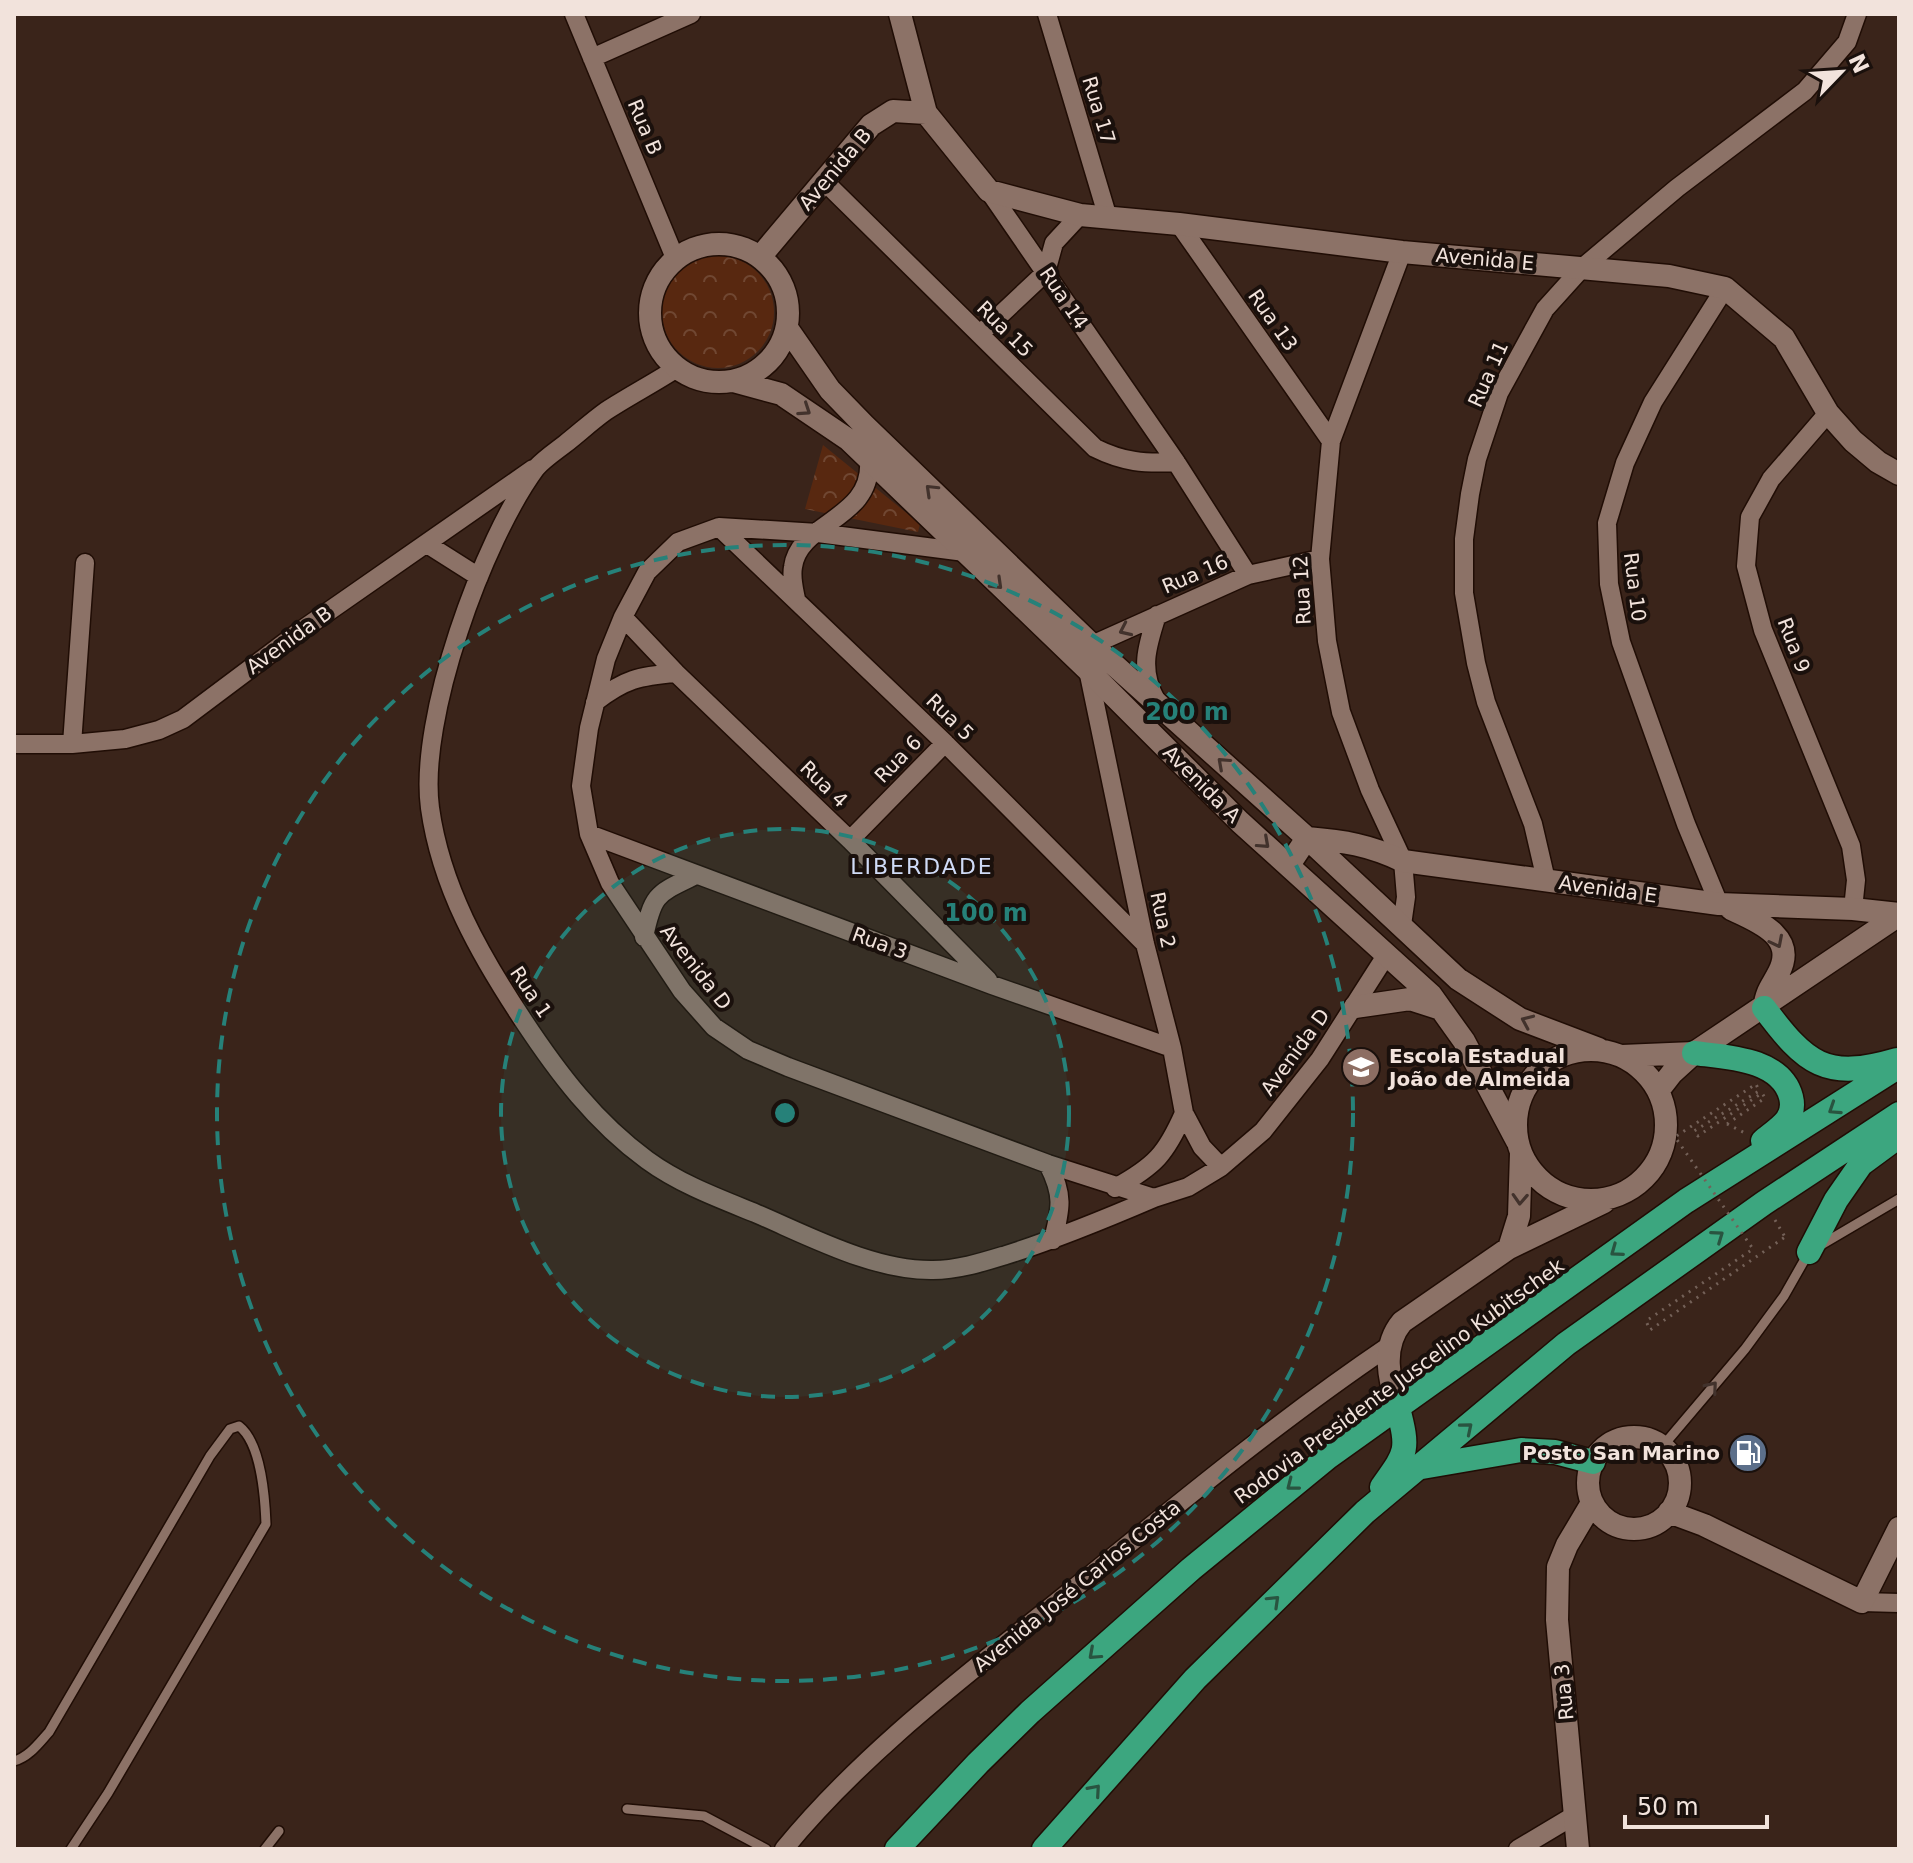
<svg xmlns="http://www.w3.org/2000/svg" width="1913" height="1863" viewBox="0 0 1913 1863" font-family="'DejaVu Sans',sans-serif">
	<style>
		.park { fill: url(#park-crowns) }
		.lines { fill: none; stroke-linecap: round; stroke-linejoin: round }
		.service-casing { stroke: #200d05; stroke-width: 12 }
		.minor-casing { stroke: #200d05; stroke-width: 21 }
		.tertiary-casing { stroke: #200d05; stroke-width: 25 }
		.motorway-casing { stroke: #200d05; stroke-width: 27 }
		.path { stroke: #746158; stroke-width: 3; stroke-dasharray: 2 6; stroke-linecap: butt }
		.service { stroke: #8c7267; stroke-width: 9 }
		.minor { stroke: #8c7267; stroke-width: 18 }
		.tertiary { stroke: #8c7267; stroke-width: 22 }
		.motorway { stroke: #3ca67f; stroke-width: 24 }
		.path-bridge { stroke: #746158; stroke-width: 3; stroke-dasharray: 2 6; stroke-linecap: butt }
		.oneway { stroke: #42322c }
		.oneway2 { stroke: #295440 }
		.ring { fill: none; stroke: #268179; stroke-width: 4; stroke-dasharray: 14 10 }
		.labels { text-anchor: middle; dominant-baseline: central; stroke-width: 8; stroke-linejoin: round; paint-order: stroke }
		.street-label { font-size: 20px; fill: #f2e3dc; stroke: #1a100c }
		.poi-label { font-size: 20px; font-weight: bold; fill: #f2e3dc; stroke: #1a100c; text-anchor: start }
		.neighbourhood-label { font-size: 22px; letter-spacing: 2px; fill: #d0dbf7; stroke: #1a100c }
		.centre { fill: #268179; stroke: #1a100c; stroke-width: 4 }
		.ring-label { font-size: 24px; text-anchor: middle; font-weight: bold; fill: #268179; stroke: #1a100c; stroke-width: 8; stroke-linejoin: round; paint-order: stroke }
	</style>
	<defs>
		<pattern id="park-crowns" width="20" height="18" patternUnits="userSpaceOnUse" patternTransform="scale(2)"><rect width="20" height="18" fill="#582810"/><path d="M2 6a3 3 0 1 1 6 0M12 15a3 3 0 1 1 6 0" fill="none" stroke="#704732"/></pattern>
	</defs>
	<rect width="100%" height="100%" fill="#3a241a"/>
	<path class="park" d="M662 312a56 56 0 1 1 112 0a56 56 0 1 1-112 0Z
		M823,445L920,524L918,532L805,509Z"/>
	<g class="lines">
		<defs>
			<path id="service" d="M1662,1447L1745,1349L1784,1296L1809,1252L1899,1199
				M14,1761C29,1757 39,1743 49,1732L210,1456L230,1429L239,1426C261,1443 265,1498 266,1524L108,1793L71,1849
				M627,1809L704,1816L766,1849
				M265,1849L279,1831"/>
			<path id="minor" d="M574,14L675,258
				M1047,14L1108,218
				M592,58L691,14
				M825,182L1095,448C1123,462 1145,464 1176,462
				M989,191L1176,462L1248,575
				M1179,224L1331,441
				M1402,252L1331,441L1320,559L1327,641L1341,712L1370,790L1403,861L1406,897L1402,925
				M980,334L1046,272L1054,243L1080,215
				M677,368C654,383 629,396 606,411C592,421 579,433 565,444C556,451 544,459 536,468C483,540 418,719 430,808C441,887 480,955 523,1020C558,1073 595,1122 647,1160C680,1184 718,1198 755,1213C809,1236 874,1271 933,1270C958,1270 983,1262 1006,1255C1057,1239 1105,1219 1154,1198
				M1828,413L1771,479L1750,517L1746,566L1763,630L1851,846L1856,880L1853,909
				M719,527L945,743L1145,944
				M427,544L479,577
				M965,552L818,533L719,527L678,542L647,572L623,617L606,659L589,728L581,786L589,834L610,883L682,991L714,1027L748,1050L788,1067L1048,1164L1154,1198L1188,1187L1221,1167L1263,1131L1320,1059L1387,954
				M796,599C794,589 791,578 793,567C799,521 874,520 869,459
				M623,617L676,673L850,840L988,980
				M1092,645L1248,575L1320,559
				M1088,670L1145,944L1172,1048L1184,1113L1202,1147L1221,1167
				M1156,700C1139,670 1147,646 1157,615
				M595,702C625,679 639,676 676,673
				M14,744H72L125,739L159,730L183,719L299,632L533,469
				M72,744L85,563
				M589,834L992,985L1172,1048
				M850,840L945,743
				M1546,880L1533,824L1486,702L1476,663L1464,593V539L1470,494L1477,459L1499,393L1545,309L1582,268L1677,188L1805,91L1847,42L1857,14
				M1719,904L1686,824L1621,642L1609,584L1607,523L1625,463L1653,402L1725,288
				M644,937C653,893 657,894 696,875
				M1048,1164C1064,1195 1061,1208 1053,1240
				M1115,1188C1155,1166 1166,1154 1184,1113
				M1862,1602L1899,1603
				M784,1849C866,1749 972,1671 1072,1590C1176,1506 1278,1421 1389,1346
				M1518,1849L1575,1815"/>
			<path id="tertiary" d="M900,14L926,113L989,191L1080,215L1179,224L1402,252L1669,276L1725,288L1784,338L1828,413L1853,441L1878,462L1899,474
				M650 313a69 69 0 1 1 138 0a69 69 0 1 1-138 0Z
				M760,257L871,125L893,111L926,113
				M787,328L830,390L864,425L1092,645L1307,838L1458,979L1520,1019L1599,1049
				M733,381L781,394L849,440L1088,670L1240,822L1431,995L1464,1041L1517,1141
				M1289,865L1307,838C1344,841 1369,845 1403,861L1719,904L1853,909L1899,914
				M1731,909C1757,921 1797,936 1779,972C1771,988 1767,989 1764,1008
				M1355,1007L1410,999L1441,1009
				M1516 1125a75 75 0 1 1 150 0a75 75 0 1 1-150 0Z
				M1622,1056L1694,1053
				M1658,1091L1672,1073L1694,1053L1899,915
				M1509,1248L1519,1216L1521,1153
				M1398,1408C1389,1380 1381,1347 1402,1322L1509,1248L1604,1202
				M1588 1483a46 46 0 1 1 92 0a46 46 0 1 1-92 0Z
				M1669,1512L1704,1525L1862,1602L1899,1528
				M1578,1849L1557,1620L1558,1567L1567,1545L1592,1503"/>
			<path id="motorway" d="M1764,1008C1806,1064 1825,1081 1897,1060
				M1694,1053C1725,1057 1781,1058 1791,1097C1793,1105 1792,1113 1787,1120C1781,1128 1770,1135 1763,1141
				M1809,1252L1836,1200L1861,1164L1899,1136
				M1422,1467L1521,1450L1555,1452L1593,1462
				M1382,1487C1407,1452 1409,1451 1398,1408
				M897,1849L978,1763L1030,1712L1191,1569L1328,1457L1686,1201L1899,1066
				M1044,1849L1195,1679L1365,1512L1566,1344L1764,1203L1899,1114"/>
		</defs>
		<use href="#service" class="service-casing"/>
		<use href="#minor" class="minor-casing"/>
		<use href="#tertiary" class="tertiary-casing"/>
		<use href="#motorway" class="motorway-casing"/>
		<path class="path" d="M1727,1124L1745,1133
			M1775,1220L1785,1237"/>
		<use href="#service" class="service"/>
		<use href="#minor" class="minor"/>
		<use href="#tertiary" class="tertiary"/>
		<use href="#motorway" class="motorway"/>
		<path class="path-bridge" d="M1727,1124L1765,1098L1762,1093L1698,1136L1694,1131L1759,1091L1756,1084L1675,1137L1753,1249L1646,1321L1650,1330L1785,1237"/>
	</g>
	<defs><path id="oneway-chevron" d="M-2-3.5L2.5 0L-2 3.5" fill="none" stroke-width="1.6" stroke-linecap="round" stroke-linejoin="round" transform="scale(2)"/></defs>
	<g class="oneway">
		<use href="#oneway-chevron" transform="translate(805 410) rotate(34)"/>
		<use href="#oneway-chevron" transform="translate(931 490) rotate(-136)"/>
		<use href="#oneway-chevron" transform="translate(997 584) rotate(44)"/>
		<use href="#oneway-chevron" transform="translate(1125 630) rotate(155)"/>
		<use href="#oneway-chevron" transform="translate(1223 763) rotate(-138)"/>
		<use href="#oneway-chevron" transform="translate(1264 843) rotate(42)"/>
		<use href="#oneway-chevron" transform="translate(1777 942) rotate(63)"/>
		<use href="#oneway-chevron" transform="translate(1527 1021) rotate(-156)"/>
		<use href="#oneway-chevron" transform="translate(1520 1199) rotate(93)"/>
		<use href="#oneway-chevron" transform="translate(1712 1387) rotate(-50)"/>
	</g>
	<g class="oneway2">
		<use href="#oneway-chevron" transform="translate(1834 1109) rotate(147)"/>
		<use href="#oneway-chevron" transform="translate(1718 1236) rotate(-35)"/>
		<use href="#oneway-chevron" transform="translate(1616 1251) rotate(144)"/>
		<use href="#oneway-chevron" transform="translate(1467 1428) rotate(-40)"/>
		<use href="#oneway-chevron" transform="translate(1292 1485) rotate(142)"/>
		<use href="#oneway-chevron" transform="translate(1274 1601) rotate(-44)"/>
		<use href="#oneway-chevron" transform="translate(1094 1654) rotate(138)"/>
		<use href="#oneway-chevron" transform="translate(1095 1790) rotate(-49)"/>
	</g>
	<circle cx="785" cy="1113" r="284" fill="#268179" fill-opacity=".12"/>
	<g class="ring">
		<circle cx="785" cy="1113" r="284"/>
		<circle cx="785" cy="1113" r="568"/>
	</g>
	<defs>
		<symbol id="school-disc" viewBox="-11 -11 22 22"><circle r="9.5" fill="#8d6e63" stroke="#1a100c"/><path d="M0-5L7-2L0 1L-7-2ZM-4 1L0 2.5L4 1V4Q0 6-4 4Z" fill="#fff"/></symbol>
		<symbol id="fuel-disc" viewBox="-11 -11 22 22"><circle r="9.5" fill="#5c6f8a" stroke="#1a100c"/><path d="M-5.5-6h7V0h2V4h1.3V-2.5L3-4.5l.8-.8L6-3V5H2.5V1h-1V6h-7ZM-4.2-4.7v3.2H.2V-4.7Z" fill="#fff"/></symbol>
	</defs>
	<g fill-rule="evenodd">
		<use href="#school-disc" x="1339" y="1045" width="44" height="44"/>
		<use href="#fuel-disc" x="1726" y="1431" width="44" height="44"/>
	</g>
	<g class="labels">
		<g class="street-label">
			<text transform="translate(1099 110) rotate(73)">Rua 17</text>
			<text transform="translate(645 127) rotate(67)">Rua B</text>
			<text transform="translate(835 169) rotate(-50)">Avenida B</text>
			<text transform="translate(1485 259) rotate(5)">Avenida E</text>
			<text transform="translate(1064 298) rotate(56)">Rua 14</text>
			<text transform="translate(1273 320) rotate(55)">Rua 13</text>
			<text transform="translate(1005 329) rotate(45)">Rua 15</text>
			<text transform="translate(1488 374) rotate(-66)">Rua 11</text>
			<text transform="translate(1195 574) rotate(-23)">Rua 16</text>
			<text transform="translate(1635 587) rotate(83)">Rua 10</text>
			<text transform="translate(1302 590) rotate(-93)">Rua 12</text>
			<text transform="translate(289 640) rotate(-36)">Avenida B</text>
			<text transform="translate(1794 645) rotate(69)">Rua 9</text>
			<text transform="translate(950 717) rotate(44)">Rua 5</text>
			<text transform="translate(898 759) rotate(-46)">Rua 6</text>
			<text transform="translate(824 784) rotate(44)">Rua 4</text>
			<text transform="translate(1202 784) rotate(45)">Avenida A</text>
			<text transform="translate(1608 889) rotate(8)">Avenida E</text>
			<text transform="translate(1163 920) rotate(78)">Rua 2</text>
			<text transform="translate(880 943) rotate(20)">Rua 3</text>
			<text transform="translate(696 967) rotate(52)">Avenida D</text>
			<text transform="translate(531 992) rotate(56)">Rua 1</text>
			<text transform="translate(1295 1052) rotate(-54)">Avenida D</text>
			<text transform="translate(1399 1381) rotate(-36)">Rodovia Presidente Juscelino Kubitschek</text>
			<text transform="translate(1077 1586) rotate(-39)">Avenida José Carlos Costa</text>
			<text transform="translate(1564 1692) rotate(-95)">Rua 3</text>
		</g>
		<g class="poi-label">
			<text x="1389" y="1056">Escola Estadual<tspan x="1389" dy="23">João de Almeida</tspan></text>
			<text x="1720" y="1453" text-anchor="end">Posto San Marino</text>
		</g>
		<g class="neighbourhood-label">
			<text x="922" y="866">LIBERDADE</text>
		</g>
	</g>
	<circle cx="785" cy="1113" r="12" class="centre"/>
	<g class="ring-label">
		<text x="1187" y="720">200 m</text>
		<text x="986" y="921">100 m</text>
	</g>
	<rect width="1913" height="1863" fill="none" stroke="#f2e3dc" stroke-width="32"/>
	<g transform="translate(1841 72) rotate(65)" stroke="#1a100c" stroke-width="6" paint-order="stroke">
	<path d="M0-6L14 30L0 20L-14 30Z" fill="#f2e3dc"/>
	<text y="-12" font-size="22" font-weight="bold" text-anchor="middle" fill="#f2e3dc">N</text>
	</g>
	<path d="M1625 1815v12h142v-12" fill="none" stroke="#f2e3dc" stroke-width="4"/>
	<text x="1637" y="1815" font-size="24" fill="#f2e3dc" stroke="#1a100c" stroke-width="6" paint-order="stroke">50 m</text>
</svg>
